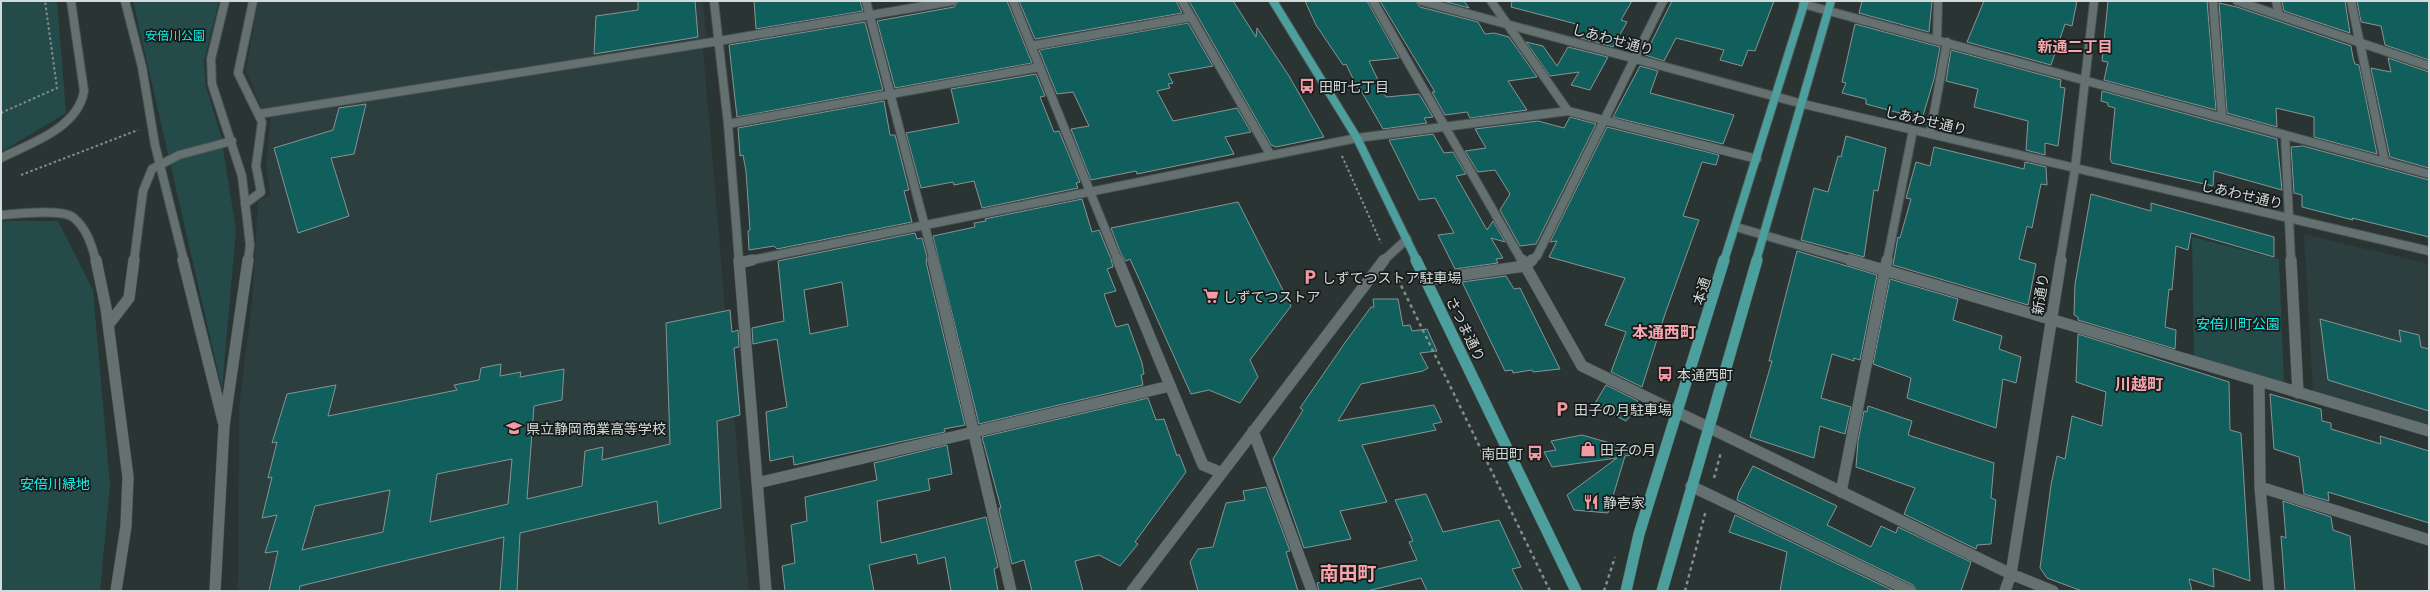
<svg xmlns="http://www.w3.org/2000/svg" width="2430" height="592" viewBox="0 0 2430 592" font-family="Barlow,'Noto Sans JP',sans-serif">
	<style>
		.built { fill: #2c3e3d }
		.green { fill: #244b4a }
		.building { fill: #105f5d; stroke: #889493; fill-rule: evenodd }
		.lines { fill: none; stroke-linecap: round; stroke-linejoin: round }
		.minor-far1-casing { stroke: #485150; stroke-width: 10 }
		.minor-casing { stroke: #485150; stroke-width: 12 }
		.major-far1-casing { stroke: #485150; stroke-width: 10 }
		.major-casing { stroke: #485150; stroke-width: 12 }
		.path-far1 { stroke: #858d8c; stroke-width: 2; stroke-dasharray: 2.5 2.5; stroke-linecap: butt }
		.path { stroke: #858d8c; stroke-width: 2.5; stroke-dasharray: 3.5 3.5; stroke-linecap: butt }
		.minor-far1 { stroke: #657070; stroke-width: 8 }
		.minor { stroke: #657070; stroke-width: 11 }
		.major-far1 { stroke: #4c9f9c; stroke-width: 8 }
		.major { stroke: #4c9f9c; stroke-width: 11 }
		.labels { text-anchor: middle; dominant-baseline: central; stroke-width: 3.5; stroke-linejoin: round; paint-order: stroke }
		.far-park-label { font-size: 12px; fill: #0ff3ef; stroke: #161b1a }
		.street-label { font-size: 14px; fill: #d4dada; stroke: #161b1a }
		.poi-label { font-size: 14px; fill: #d4dada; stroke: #161b1a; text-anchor: start }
		.park-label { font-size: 14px; fill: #0ff3ef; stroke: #161b1a }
		.neighbourhood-label { font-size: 15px; font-weight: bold; fill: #f9a5ae; stroke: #161b1a }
		.quarter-label { font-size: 16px; font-weight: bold; fill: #f9a5ae; stroke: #161b1a }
		.near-quarter-label { font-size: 19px; font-weight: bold; fill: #f9a5ae; stroke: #161b1a }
	</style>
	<rect width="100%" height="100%" fill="#2a3433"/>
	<path class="built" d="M258,1H703L706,38L262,109L246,71Z
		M703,47L749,591H238L239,408L252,302L258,201L270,195L266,166L271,116Z
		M2304,234L2429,264V426L2313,392Z"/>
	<path class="green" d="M1,1H57L66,113L1,152Z
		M133,1H219L204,61L206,87L221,136L236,230L222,389Z
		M1,221H58L93,290L110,485L100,591H1Z
		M2192,237L2279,259L2284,383L2194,356Z"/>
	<path class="building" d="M638,1H695L698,37L594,54L596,16L638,10Z
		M754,1H860L863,11L756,29Z
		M959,1H1007L1032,63L895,88L877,21L954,7Z
		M1019,1H1176L1182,13L1035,39Z
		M1189,1H1233L1256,37L1257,28L1289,76L1324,137L1276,147L1271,145Z
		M1305,1H1367L1399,58L1369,61L1386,97L1419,94L1433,117L1424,118L1427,123L1383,129L1360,89H1358L1346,64L1343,65L1316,25Z
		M1380,1H1415L1420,7L1478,22L1485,34L1494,33L1509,37L1537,77L1508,81L1527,110L1470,118L1467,112L1445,115L1432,92H1435Z
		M1443,1H1464L1469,8Z
		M1512,1H1632L1621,20L1627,22L1613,47L1574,36L1580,25L1511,7Z
		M1672,1H1774L1755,51L1748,50L1742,66L1720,60L1724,50L1676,38L1664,61L1645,55Z
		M1862,1H1932L1929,32L1859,13Z
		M1984,1H2077L2072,26L2065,24L2051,65L1967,42Z
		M2108,1H2207L2216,110L2104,80L2108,62L2102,61Z
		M2282,1H2345L2350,33L2284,11Z
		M2357,1H2429V60L2385,45L2381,26L2361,22Z
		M2219,3L2237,7L2351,46L2353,58L2355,64L2359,65L2377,154L2314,137V117L2276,108L2277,127L2227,113Z
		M865,22L883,90L737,117L729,45Z
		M1188,23L1213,66L1168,74L1173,83L1168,84L1170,88L1157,91L1173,121L1237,108L1251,132L1225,137L1234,154L1137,174L1136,171L1091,180L1071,129L1089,126L1073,92L1057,94L1039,50Z
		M1855,24L1940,47L1934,79L1922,119L1866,104V99L1842,93L1846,83L1842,82Z
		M1526,42L1543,46L1557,66L1568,47L1608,57L1590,90L1571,85L1579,72L1550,76Z
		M1951,50L2061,80L2060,87L2065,88L2058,146L2045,143V155L2026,150L2028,121L1974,107L1978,89L1946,81Z
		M2388,58L2429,72V168L2390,157L2371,68L2391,72Z
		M1640,66L1658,71L1650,93L1734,115L1723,144L1613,117Z
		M1036,74L1045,96L1040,97L1054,132L1059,131L1080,182L1076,183L1078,188L982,208L974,181L954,185L953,182L921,188L906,133L959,123L951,89Z
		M2102,91L2277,139L2282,190L2214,171L2213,186L2112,163L2110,159L2115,108L2108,106V103L2101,101Z
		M884,101L890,135H895L909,190L904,191L912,222L777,249L774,246L749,250L748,231L750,230L746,171L743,155L740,156L738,128Z
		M366,104L354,154L331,158L349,216L298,233L274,148L333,130L339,108Z
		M1570,117L1596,124L1536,244L1520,246L1500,210L1510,194L1495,170L1478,172L1465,151L1486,148L1475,129L1538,121L1564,128Z
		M1607,127L1719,155L1716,165L1702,162L1683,216L1699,220L1665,314L1642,387L1611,372L1626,332L1605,325L1625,278L1549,257L1557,241L1550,242Z
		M1433,134L1444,153L1453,152L1466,174L1456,176L1487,230L1493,221L1505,242L1491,238L1503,258L1496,259L1498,263L1455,269L1438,235L1454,233L1435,198L1419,200L1389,140Z
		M1846,136L1886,148L1878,191L1874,190L1864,257L1801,240L1814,188L1828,192L1838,156L1841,157Z
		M2303,146L2429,180V237L2352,218L2353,220L2302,207V195L2294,193L2291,147Z
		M1934,147L2024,169L2025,162L2046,167L2047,185L2041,184L2032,228L2027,226L2019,259L2036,264L2028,305L1893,265L1898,237L1900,238L1911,199L1906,198L1916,162L1930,166Z
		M2091,194L2151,211V203L2274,237V257L2191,233L2188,250L2176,246L2172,290L2169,289L2165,327L2176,330L2175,349L2078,320V317L2074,315L2075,284Z
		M1082,199L1092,232L1099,230L1111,259L1113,267L1107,269L1116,291L1104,294L1116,327L1128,324L1142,363L1144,374L1141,375L1143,385L979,424L933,236L975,227L974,223L986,221L985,219Z
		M1238,202L1291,306L1250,360L1258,377L1240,403L1209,390L1191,394L1130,259L1126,261L1121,254L1111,228Z
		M915,233L917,239L922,238L927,257L926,262L965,425L944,429L945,432L794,465L793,456L770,461L766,412L787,407L777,339L753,344L752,328L784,321L778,261ZM842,282L848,326L810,334L804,290Z
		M1797,251L1877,275L1860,360L1854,358V361L1832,354L1821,398L1851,407L1845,434L1820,426L1814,458L1750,437L1772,361H1769Z
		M1506,276L1514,289L1520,288L1560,369L1533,372L1532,370L1513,373L1512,370L1505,371L1462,282Z
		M1890,279L1958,299L1953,320L2002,336L1999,349L2021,357L2016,383L2003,379L1996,428L1907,398L1911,378L1873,364Z
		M1373,299H1398L1403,326L1410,325L1412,331L1427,329L1437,351L1420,353L1428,368L1423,371L1361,384L1338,421L1434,405L1442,422L1433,424L1436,430L1362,445L1387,502L1340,511L1351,539L1304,548L1273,459L1303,410L1300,408L1344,344L1371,307H1374Z
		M730,310L732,332L738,330L739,347L734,348L740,415L717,421L721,508L659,524L657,501L520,533L517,591H500L504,537L300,586L299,591H269L278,551L265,553L277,515L262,518L272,477L268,478L277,442L272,443L287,394L336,385L328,416L457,390L454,385L479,380L481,368L501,364L500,376L521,372L520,377L564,369L562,400L534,406L527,499L582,486L585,451L603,447L602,460L670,444L666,323ZM512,459L508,504L430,522L437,474ZM390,490L383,532L302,550L315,506Z
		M2320,319L2401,342L2399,330L2419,335L2421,347L2429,349V411L2328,380Z
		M2078,334L2229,382L2230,430L2241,433L2250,581L2213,568L2214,587L2189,579L2192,591H2082L2047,578L2040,568L2051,485L2057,456L2065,459L2072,416L2102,426L2106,392L2076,382Z
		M1606,385L1638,401L1635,410L1626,421L1594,405Z
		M2270,394L2321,409L2322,421L2331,423V429L2381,444L2380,436L2429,451V523L2328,492L2329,501L2304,494L2299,457L2274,449Z
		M1148,398L1156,420L1164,419L1177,456L1179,454L1186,472L1135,542L1138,544L1120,566L1099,555L1075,561L1083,591H1032L1024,560L1012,564L1000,514L999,508H1001L982,437Z
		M1868,406L1912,421L1908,435L1994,463L1991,498L1996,500L1991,544L1977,545L1976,549L1904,514L1915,488L1856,467L1858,441L1864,411L1867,412Z
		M1582,435L1645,453L1625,456L1608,513L1574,510L1567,495L1617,458L1552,467L1544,452L1556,450L1551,441Z
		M947,445L952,474L928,479L930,490L877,501L881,543L986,517L998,567L994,569L998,591H951L945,557L918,564L916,554L869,565L874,591H785L782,566L795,563L791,525L807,521L805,497L877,480L874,463Z
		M1753,466L1837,506L1827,525L1871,547L1881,526L1896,533L1898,527L1971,562L1961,591H1917L1913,585L1737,500L1739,492Z
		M1266,487L1290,551L1286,552L1298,591H1198L1190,562L1198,549L1213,547L1226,503L1245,500L1243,491Z
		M1426,494L1443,532L1499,520L1521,567L1512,569L1523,591H1427L1421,578L1367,591H1319L1317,583L1417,560L1409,542L1413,541L1395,500Z
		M2283,501L2331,517L2333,530L2350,536L2355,591H2285L2281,536L2286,538Z
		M1735,515L1894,591H1780L1787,552L1729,532Z"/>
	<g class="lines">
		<defs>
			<path id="minor-far1" d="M125,1L142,67L155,145L184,261
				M225,1L211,59L212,84L242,176L250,245L248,261
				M714,1L728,124L739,261
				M866,1L934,261
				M1013,1L1118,261
				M1182,1L1270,154
				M1373,1L1522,261
				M1421,1L1803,104L2429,251
				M1491,1L1568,111L1757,159
				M2213,1L2222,117
				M2237,1L2429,66
				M2276,1L2279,15
				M2351,1L2385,162
				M1803,4L2429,174
				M1937,39L1938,1
				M1031,46L1191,17
				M259,114L719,41L953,1
				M728,124L1040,67
				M1930,134L1947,42
				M2285,135L2291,261
				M1,158C31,143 78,128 84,91L71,1
				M245,204L261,192L256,166L262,122L238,73L253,1
				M1,215C17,214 63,208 74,218C87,229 92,246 96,261
				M1736,227L1853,261
				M134,261L143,191L152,169L179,155L232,141
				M747,261L1357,138L1568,111
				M1383,261L1407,239
				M1530,261L1537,256L1663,1
				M1887,261L1913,130
				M2060,261L2075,169L2094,1"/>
			<path id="minor" d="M96,260L106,308L128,477L126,526L116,591
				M183,260L223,421
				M739,260L766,591
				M933,260L1011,591
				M1118,260L1203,465L1222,473
				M1522,260L1582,366L2011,574L2053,591
				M1850,260L2429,431
				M2291,260L2298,393
				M740,263L752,260
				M1427,280L1525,266L1532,260
				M109,324L129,298L134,260
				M2259,381L2260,487L2269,591
				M1253,431L1312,591
				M757,483L1170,386
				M1691,486L1910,591
				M2260,487L2429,540
				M1841,492L1887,260
				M215,591L224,426L248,260
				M1132,591L1384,260
				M2005,591L2011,574L2061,260"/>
			<path id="major-far1" d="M1273,1L1357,138L1417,261
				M1724,261L1805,1
				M1756,261L1831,1"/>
			<path id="major" d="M1416,260L1576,591
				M1626,591L1639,534L1724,260
				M1662,591L1757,260"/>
		</defs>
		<use href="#minor-far1" class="minor-far1-casing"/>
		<use href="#minor" class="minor-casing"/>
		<use href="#major-far1" class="major-far1-casing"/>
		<use href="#major" class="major-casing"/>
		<path class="path-far1" d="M1,113L57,88L45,1
			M1342,156L1381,243
			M21,175L138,130"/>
		<path class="path" d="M1395,273L1550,591
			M1714,478L1721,452
			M1604,591L1615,557
			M1685,591L1706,510"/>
		<use href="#minor-far1" class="minor-far1"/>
		<use href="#minor" class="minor"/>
		<use href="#major-far1" class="major-far1"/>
		<use href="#major" class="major"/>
	</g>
	<defs>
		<symbol id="bus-bare" viewBox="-9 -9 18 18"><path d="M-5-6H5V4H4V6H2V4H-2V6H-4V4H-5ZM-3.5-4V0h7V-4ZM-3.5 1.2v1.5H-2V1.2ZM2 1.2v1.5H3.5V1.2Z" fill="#f49aa5" stroke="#161b1a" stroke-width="2.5" paint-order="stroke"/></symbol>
		<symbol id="parking-bare" viewBox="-9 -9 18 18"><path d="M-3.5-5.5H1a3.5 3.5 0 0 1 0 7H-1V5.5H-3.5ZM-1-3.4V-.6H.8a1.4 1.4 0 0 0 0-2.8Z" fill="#f49aa5" stroke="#161b1a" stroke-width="2.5" paint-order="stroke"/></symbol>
		<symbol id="supermarket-bare" viewBox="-9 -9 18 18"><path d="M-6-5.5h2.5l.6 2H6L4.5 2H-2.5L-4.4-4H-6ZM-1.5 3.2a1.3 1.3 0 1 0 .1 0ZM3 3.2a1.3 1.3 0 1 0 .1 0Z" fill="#f49aa5" stroke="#161b1a" stroke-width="2.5" paint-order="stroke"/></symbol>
		<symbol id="school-bare" viewBox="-9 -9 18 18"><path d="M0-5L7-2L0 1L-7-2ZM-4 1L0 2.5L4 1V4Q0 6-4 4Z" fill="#f49aa5" stroke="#161b1a" stroke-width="2.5" paint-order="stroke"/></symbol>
		<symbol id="shop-bare" viewBox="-9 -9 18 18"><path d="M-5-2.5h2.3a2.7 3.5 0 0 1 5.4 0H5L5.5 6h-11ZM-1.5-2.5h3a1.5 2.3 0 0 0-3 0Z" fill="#f49aa5" stroke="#161b1a" stroke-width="2.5" paint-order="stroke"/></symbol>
		<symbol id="restaurant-bare" viewBox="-9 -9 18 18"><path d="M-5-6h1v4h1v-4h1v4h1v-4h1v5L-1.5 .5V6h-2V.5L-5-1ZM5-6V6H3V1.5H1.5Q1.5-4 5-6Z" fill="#f49aa5" stroke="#161b1a" stroke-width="2.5" paint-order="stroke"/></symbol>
	</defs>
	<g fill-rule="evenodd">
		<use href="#bus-bare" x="1296" y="75" width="22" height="22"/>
		<use href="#parking-bare" x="1299" y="266" width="22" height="22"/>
		<use href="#supermarket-bare" x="1200" y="285" width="22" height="22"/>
		<use href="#bus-bare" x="1654" y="363" width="22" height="22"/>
		<use href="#parking-bare" x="1551" y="398" width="22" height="22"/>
		<use href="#school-bare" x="503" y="417" width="22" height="22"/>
		<use href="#shop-bare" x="1577" y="438" width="22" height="22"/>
		<use href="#bus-bare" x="1524" y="442" width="22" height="22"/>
		<use href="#restaurant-bare" x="1580" y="491" width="22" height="22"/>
	</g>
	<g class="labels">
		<g class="far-park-label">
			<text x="175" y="35">安倍川公園</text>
		</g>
		<g class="street-label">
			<text transform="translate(1613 39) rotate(15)">しあわせ通り</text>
			<text transform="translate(1926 120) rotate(13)">しあわせ通り</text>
			<text transform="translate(2242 194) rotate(13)">しあわせ通り</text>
			<text transform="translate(1701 291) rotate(-73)">本通</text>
			<text transform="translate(2040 294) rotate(-81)">新通り</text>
			<text transform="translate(1466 329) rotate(64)">さつま通り</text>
		</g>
		<g class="poi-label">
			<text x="1319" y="86">田町七丁目</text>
			<text x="1322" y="277">しずてつストア駐車場</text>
			<text x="1223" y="296">しずてつストア</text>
			<text x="1677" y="374">本通西町</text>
			<text x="1574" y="409">田子の月駐車場</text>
			<text x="526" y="428">県立静岡商業高等学校</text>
			<text x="1600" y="449">田子の月</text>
			<text x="1523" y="453" text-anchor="end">南田町</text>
			<text x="1603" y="502">静壱家</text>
		</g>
		<g class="park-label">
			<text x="2238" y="323">安倍川町公園</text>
			<text x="55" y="483">安倍川緑地</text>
		</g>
		<g class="neighbourhood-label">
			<text x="2075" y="46">新通二丁目</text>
		</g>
		<g class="quarter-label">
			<text x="1664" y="331">本通西町</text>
			<text x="2139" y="383">川越町</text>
		</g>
		<g class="near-quarter-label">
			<text x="1348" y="572">南田町</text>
		</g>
	</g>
	<rect width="2430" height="592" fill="none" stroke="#d4dada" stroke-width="4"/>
</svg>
